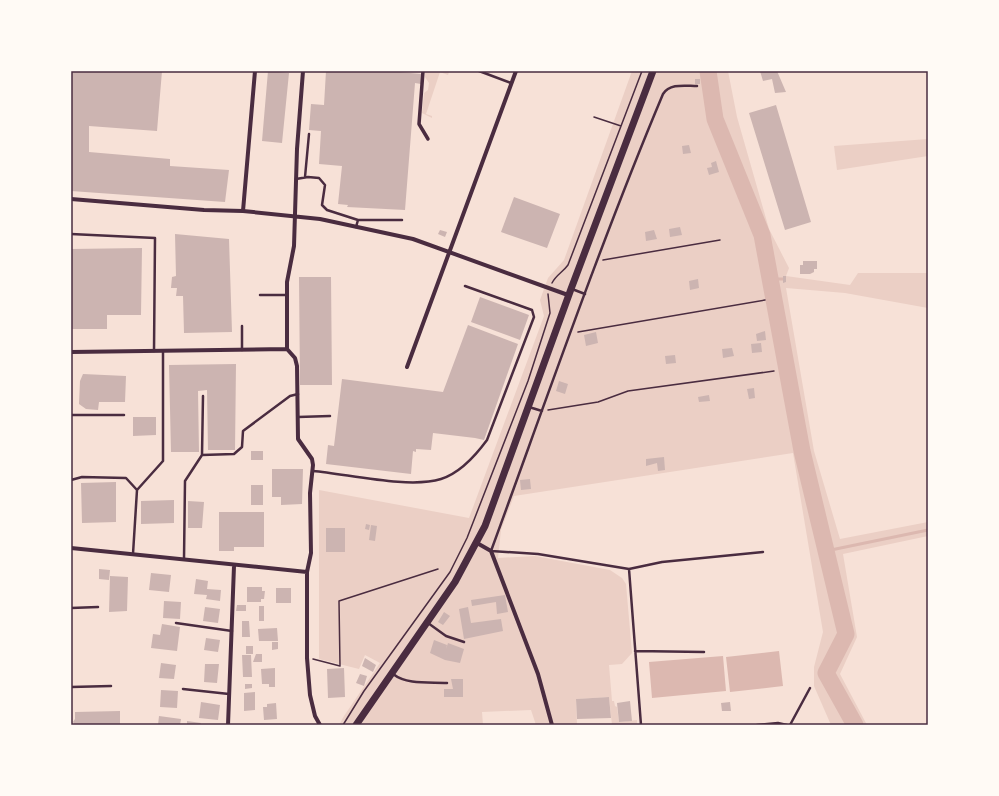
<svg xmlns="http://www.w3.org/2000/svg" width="999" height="796" viewBox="0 0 999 796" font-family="Overpass,sans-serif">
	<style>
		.green { fill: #ebcfc5 }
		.water { fill: #dcb8b0 }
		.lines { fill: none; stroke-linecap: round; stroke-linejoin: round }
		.stream { stroke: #dcb8b0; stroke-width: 3 }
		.river { stroke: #dcb8b0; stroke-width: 17 }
		.building { fill: #ccb4b1 }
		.path { stroke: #4a2c40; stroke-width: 1.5 }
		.service { stroke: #4a2c40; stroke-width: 2.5 }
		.pedestrian { stroke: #4a2c40; stroke-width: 3.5 }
		.minor { stroke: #4a2c40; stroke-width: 4 }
		.secondary { stroke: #4a2c40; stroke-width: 7 }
		.neatline { fill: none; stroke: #4a2c40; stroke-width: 1.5 }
	</style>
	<rect width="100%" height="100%" fill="#f7e1d7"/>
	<path class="green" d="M425,71L449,72L448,75L440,72L426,114L432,116V118L422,113L424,93L428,90L429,83L425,77Z
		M632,71H728L737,117L769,229L789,268L786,276L850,285L858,273H928V308L845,293L786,288L814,451L840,539L928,522V536L843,554L857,637L840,674L867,725H831L814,686V667L823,632L793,453L514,496L501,530L498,558L535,556L610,570L622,578L626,584L632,653L622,664L609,665L612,701H614L615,706L617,707L619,722L637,720V725H612L609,697L576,699L577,725H536L531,710L482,712L483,725H339L344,716L380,663L365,655L359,669L319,659V490L469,518L544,316L540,300L548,278L564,260Z
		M928,139V156L837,170L834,146Z"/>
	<path class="water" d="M779,651L783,686L730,692L726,657Z
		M723,656L726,691L652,698L649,662Z"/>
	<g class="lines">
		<path class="stream" d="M769,279H783
			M826,551L928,530"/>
		<path class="river" d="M708,71L715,119L762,235L802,451L846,634L826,673L855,725"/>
	</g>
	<path class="building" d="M71,71H162L157,131L89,126V152L170,159V166L229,170L225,202L71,191Z
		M268,71L289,73L282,143L262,141Z
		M326,71H387L422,74L421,84L415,83L405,210L347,207L348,205L338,204L342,166L319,164L321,131L309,130L311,104L324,105Z
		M760,71H777L786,92L775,93L772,79L763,81Z
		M695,79H700V84H695Z
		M776,105L811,222L785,230L749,113Z
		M689,145L691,153L683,154L682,146Z
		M716,161L719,172L709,175L707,168L712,167L711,163Z
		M514,197L560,214L547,248L501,232Z
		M680,227L682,235L670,237L669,229Z
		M440,230L447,232L445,237L438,234Z
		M654,230L657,239L646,241L645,232Z
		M175,234L229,239L232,332L184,333L183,296H176L177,288H171L172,277L176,276Z
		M142,248L141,315H107V329H71V249Z
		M803,261H817V269H814V272L810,274H800V265H803Z
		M783,276H786V282L783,283Z
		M299,277H331L332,385H300Z
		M698,279L699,288L690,290L689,281Z
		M480,297L529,315L520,340L471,322Z
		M468,325L518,344L484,440L475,438L433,433L431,450L416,449V452L413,451L411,474L326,464L328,445L334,446L342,379L443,392Z
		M765,331L766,340L757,341L756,334Z
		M596,332L598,343L586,346L584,335Z
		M761,343L762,352L752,353L751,344Z
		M732,348L734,356L723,358L722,349Z
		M675,355L676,363L666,364L665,356Z
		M236,364L235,450H208L207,390L198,391L199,452H171L169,365Z
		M83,374L126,376L125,402H99L98,410L86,409L79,404L80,381Z
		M559,381L568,384L565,394L556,391Z
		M754,388L755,398L749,399L747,389Z
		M709,395L710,401L699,402L698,397Z
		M133,417H156V435L133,436Z
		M251,451H263V460H251Z
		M664,457L665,470L658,471L657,463L646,466V459Z
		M272,469H303L302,504L281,505V497H272Z
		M530,479L531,489L521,490L520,480Z
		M116,482V522L82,523L81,483Z
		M251,485H263V505H251Z
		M174,500V523L141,524V501Z
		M188,501L204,502L202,528H188Z
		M219,512H264V547H234V551H219Z
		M366,524L370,525L369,530L365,529Z
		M371,525L377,526L375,541L369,540Z
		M326,528H345V552H326Z
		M99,569L110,570L109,580L99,579Z
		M151,573L171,575L169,592L149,590Z
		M110,576L128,577L127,611L109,612Z
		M196,579L208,581L207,589L221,590L220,601L206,599L207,595L194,594Z
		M247,587H262V591H265L264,599H261V602H247Z
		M276,588H291V603H276Z
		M505,595L508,612L497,614L496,602L472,606L471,600Z
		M164,601L181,602L180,619L163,618Z
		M237,605H246V611H236Z
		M259,606H264V621H259Z
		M205,607L220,609L218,623L203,621Z
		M468,607L471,623L501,619L503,631L464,639L459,609Z
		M444,612L450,616L443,625L438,622Z
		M242,621H249L250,637H242Z
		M162,624L180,627L177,651L151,648L153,634L160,635Z
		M277,628L278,641H259L258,629Z
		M206,638L220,640L218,652L204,650Z
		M434,640L447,645L446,649L448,643L464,649L460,663L445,660L430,653Z
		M272,642H278V649L272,650Z
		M246,646H253V654H246Z
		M256,654H262V662H253Z
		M242,655H251L252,677H243Z
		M365,658L376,665L373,672L362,666Z
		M161,663L176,665L174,679L159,678Z
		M205,664H219L217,683L204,682Z
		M275,668V687H269V684H262L261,669Z
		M344,668L345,697L328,698L327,669Z
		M360,674L367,676L364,686L356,683Z
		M451,679H463V697H444V689H453Z
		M245,684H252V688L245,689Z
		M161,690L178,691L177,708L160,707Z
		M255,692V710L244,711V693Z
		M609,697L611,718L577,719L576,699Z
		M630,701L632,721L619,722L617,703Z
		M201,702L220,705L218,720L199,718Z
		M730,702L731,711H722L721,703Z
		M276,703L277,719L264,720L263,707H267V704Z
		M120,711V725H75L73,722L75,719V712Z
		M159,716L181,719L180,725H158Z
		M187,721L201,723L200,725H187Z"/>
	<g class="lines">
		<path class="path" d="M594,117L621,126
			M603,260L720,240
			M552,283C556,275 563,272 568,265L642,71
			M578,332L765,300
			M548,410L598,402L628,391L774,371
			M313,659L340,666L339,601L438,569
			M343,725L364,691L450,572L467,538L528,381L550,313L548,294"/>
		<path class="service" d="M479,71L511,83
			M697,86C685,86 670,83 663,94C600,244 547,398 491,551L538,554L629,569L662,562L763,552
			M305,177L309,134
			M296,179L308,177L319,178L325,185L322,205L327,210L358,220
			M356,227L358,220H402
			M71,234L155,238L154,351
			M572,289L585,294
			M260,295H287
			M242,350V326
			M529,407L542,411
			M71,415H124
			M298,417L330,416
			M202,455L203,396
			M313,471C348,474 409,489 441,479C460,473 476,455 487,440L534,317L532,310L465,286
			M71,480L82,477L126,478L137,490L133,554
			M137,490L163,461V351
			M184,559L185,481L202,455L234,454L242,447L243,431L290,396L298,394
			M629,569L641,725
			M71,608L98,607
			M176,623L232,631
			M428,623L446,636L464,642
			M635,651L704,652
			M393,674C407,685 429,682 447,683
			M71,687L111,686
			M183,689L229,694
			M757,725L778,723L787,725
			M790,725L810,688"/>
		<path class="pedestrian" d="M423,71L419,124L428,139"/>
		<path class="minor" d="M303,71L297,149L294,246L287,282V349L295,358L297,366L298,439L312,459L313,465L310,493L311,553L307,572V658L310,695L315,716L320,725
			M71,199L204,210L243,211L320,219L413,239L568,295
			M243,211L255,71
			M71,352L287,349
			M407,367L516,71
			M477,543L491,551L538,674L552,725
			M71,548L307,572
			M228,725L234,566"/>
		<path class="secondary" d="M356,725L455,582L485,526L571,289L653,71"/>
	</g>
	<rect width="999" height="796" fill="none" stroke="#fffaf5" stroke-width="144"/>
	<rect x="72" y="72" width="855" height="652" class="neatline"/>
</svg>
